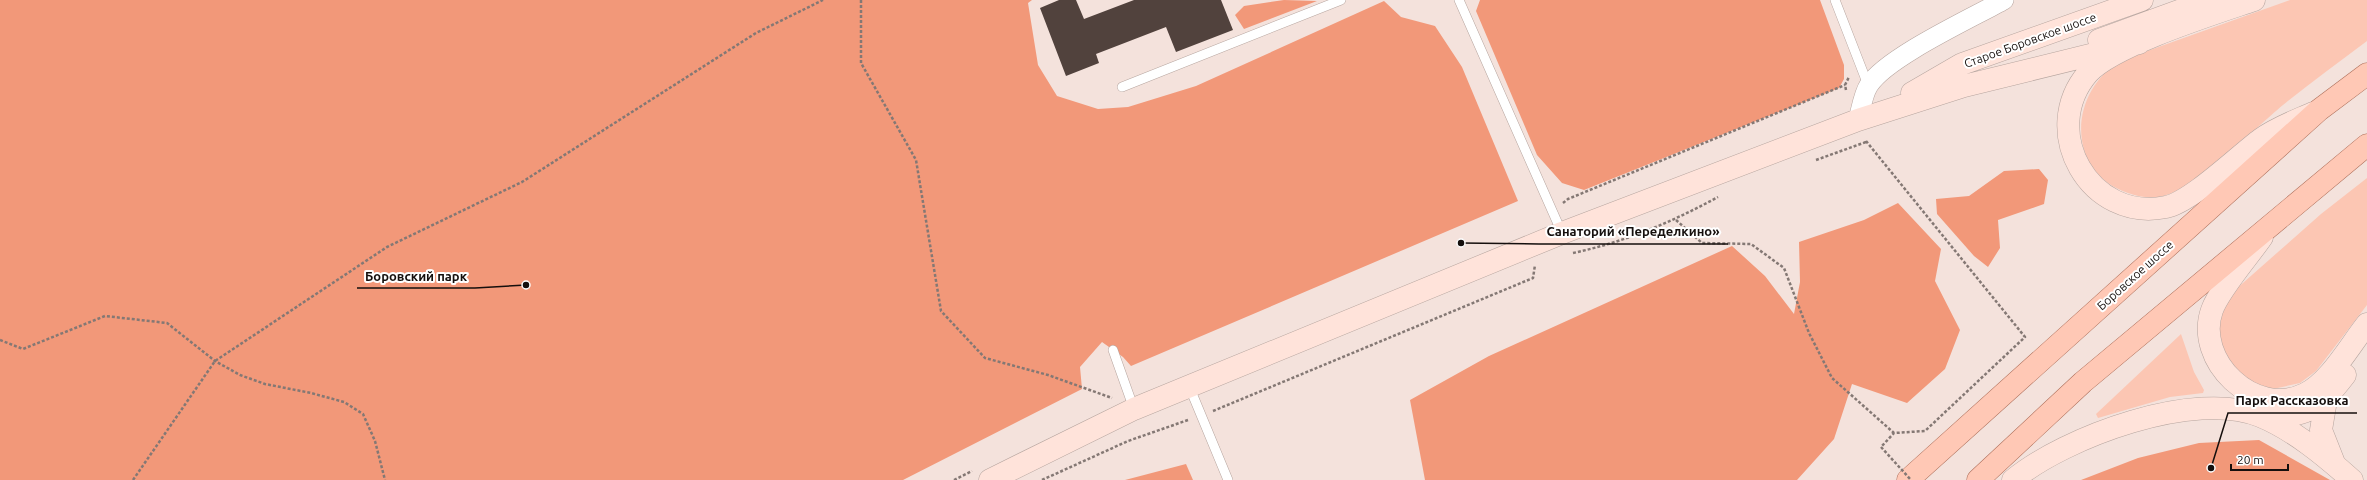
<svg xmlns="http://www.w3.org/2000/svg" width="2367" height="480" viewBox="0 0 2367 480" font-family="Ubuntu,sans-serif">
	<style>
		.green { fill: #fcc6b3 }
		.forest { fill: #f29879 }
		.building { fill: #51423d }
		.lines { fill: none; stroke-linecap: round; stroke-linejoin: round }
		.lane-casing { stroke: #b6a59f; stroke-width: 10 }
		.street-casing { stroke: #b6a59f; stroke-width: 20 }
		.secondary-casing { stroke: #b6a59f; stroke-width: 23 }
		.primary-casing { stroke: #ad6f5a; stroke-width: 23 }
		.path { stroke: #847874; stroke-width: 2.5; stroke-dasharray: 3 2; stroke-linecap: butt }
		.lane { stroke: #fff; stroke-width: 9 }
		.street { stroke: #fff; stroke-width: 19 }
		.secondary { stroke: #ffe3da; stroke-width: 22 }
		.primary { stroke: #ffc8b5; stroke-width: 22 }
		.path-bridge { stroke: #847874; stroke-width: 2.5; stroke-dasharray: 3 2; stroke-linecap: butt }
		.labels { text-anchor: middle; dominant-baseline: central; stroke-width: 4; stroke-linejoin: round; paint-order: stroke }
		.street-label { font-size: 12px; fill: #150f0d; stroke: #fff }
		.leader { fill: none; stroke: #150f0d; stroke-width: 1.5 }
		.callout-dot { fill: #150f0d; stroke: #fff; stroke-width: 1.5 }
		.callout-label { font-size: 13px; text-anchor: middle; font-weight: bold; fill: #150f0d; stroke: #fff; stroke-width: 4; stroke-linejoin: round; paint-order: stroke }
	</style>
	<rect width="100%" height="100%" fill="#f4e2dc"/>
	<path class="green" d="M2290,0H2367V41C2339,62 2310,83 2283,105C2254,129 2197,188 2163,196C2151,199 2139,197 2128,193C2065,172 2068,91 2122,60Z
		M2367,178V305L2316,371L2300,383L2273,389L2244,380L2219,348L2220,312L2235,290L2321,214Z
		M2181,334L2194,372L2204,390L2203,393L2170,397L2098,418L2096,414Z"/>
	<path class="forest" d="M0,0H1032L1028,3L1038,65L1057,96L1098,109L1128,107L1196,86L1384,1L1401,17L1435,26L1462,67L1518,201L1131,366L1123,357L1102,342L1080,367L1082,389L903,480H0Z
		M1284,0L1317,1L1244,29L1235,15L1244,6Z
		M1480,0H1820L1844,65V79L1839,88L1584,190L1562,183L1537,155L1476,11Z
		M2039,169L2048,180L2044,204L1998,220L2000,248L1988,267L1974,256L1937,214L1936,199L1969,196L2004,171Z
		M1898,203L1941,249L1935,281L1960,330L1945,369L1907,403L1852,384L1834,439L1797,480H1425L1410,400L1489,356L1732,246L1765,276L1794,314L1800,282L1799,242L1864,220Z
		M2259,440L2330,480H2081L2138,458L2199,443Z
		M1186,464L1193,480H1125Z"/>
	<path class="building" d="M1059,0H1076L1084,19L1134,0H1221L1233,30L1176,52L1166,27L1096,54L1099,63L1066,76L1040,8Z"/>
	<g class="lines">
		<defs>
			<path id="lane" d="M1459,0L1562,233
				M1835,0L1868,85
				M1122,87L1341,0
				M1113,350L1134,409
				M1189,386L1228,480"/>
			<path id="street" d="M1858,120C1861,109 1863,94 1869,85C1887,57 1972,18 2004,0"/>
			<path id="secondary" d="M2254,0C2216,13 2113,45 2088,73C2038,131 2090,223 2166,207C2191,202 2238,156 2261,139C2276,128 2295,121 2313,113
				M2099,40L2209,0
				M1912,93L1962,64L2142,0
				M2262,237C2249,256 2219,290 2212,310C2194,360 2254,419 2305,394C2330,382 2350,345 2367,324
				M2326,400L2321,430L2334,463
				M2261,416C2307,417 2317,411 2345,375
				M990,480L1134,409L1562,233L1858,120L1964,86L2139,43
				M2013,480C2065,437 2195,389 2260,416C2294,430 2325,456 2352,480"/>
			<path id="primary" d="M1908,480L2319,110L2367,74
				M1978,480L2083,382L2367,145"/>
		</defs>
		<use href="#lane" class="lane-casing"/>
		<use href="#street" class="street-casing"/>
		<use href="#secondary" class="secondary-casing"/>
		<use href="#primary" class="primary-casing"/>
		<path class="path" d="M861,0V63L916,160L941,311L985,358L1048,375L1112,398
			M1846,90L1845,85L1849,77
			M1866,141L2025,337L1925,431L1894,433L1881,447
			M1816,160L1866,142
			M1563,203L1568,199L1845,85
			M1676,220L1702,243L1751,244L1784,268L1809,333L1832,378L1894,433
			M1573,253C1625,242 1672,222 1718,197
			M0,340L23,349L105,316L167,323L215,361L240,375L265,384L311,393L344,402L363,414L375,441L385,480
			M1213,411L1533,278L1535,265
			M133,480L215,361L387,247L522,182L756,33L823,0
			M954,480L972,471
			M1042,480L1128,441L1188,420"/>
		<use href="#lane" class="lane"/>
		<use href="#street" class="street"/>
		<use href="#secondary" class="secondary"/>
		<use href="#primary" class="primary"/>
		<path class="path-bridge" d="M1881,447L1911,480"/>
	</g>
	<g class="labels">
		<g class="street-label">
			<text transform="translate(2030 40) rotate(-20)">Старое Боровское шоссе</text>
			<text transform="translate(2135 275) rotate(-42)">Боровское шоссе</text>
		</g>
	</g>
	<path class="leader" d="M1461 243L1539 244H1728M526 285L475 288H357M2211 468L2228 413H2357"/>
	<g class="callout-dot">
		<circle cx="1461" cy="243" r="4"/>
		<circle cx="526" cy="285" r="4"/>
		<circle cx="2211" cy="468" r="4"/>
	</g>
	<g class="callout-label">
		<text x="1633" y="236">Санаторий «Переделкино»</text>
		<text x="416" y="281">Боровский парк</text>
		<text x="2292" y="405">Парк Рассказовка</text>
	</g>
	<path d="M2231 464v6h57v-6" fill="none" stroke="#150f0d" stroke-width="2"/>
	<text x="2237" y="464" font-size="12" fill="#150f0d" stroke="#ffffff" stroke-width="3" paint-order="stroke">20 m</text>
</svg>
